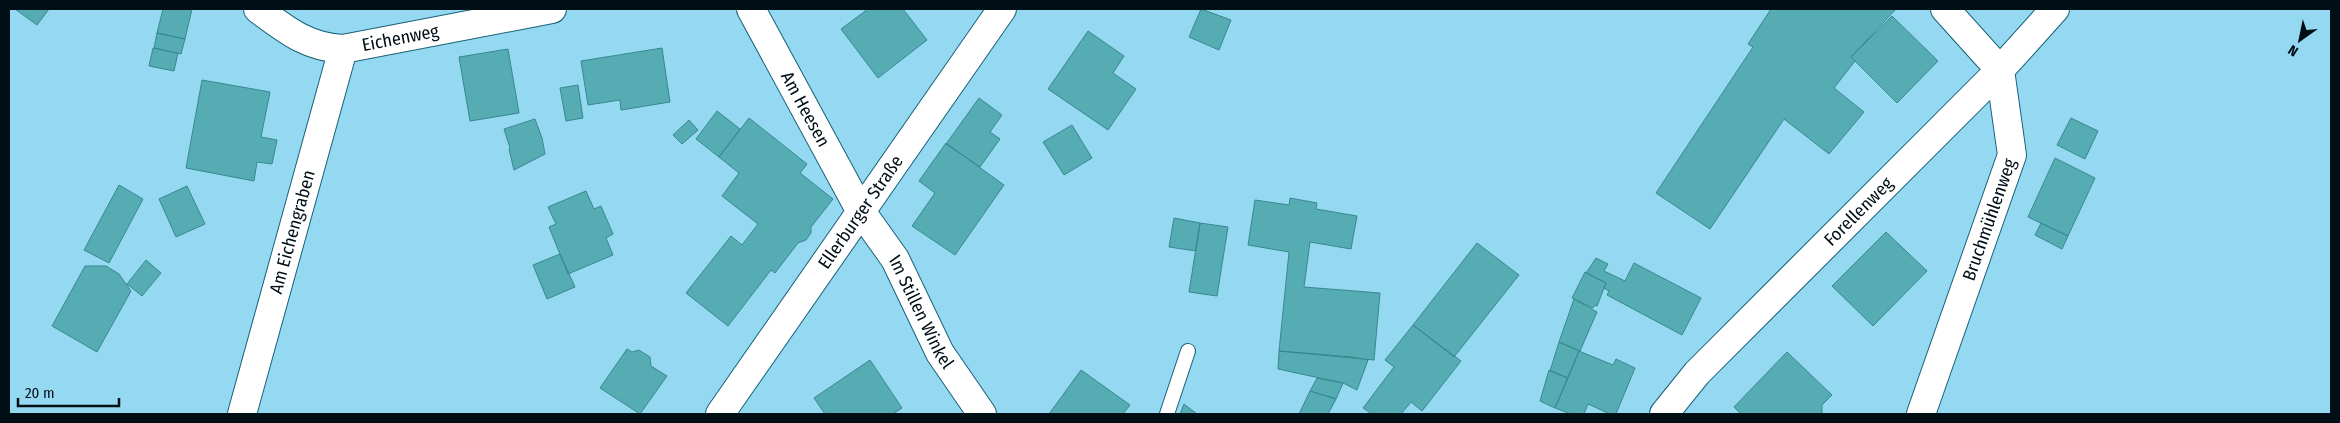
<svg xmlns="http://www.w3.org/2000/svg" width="2340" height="423" viewBox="0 0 2340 423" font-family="'Fira Sans Condensed',sans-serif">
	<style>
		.building { fill: #55acb3; stroke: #39888f }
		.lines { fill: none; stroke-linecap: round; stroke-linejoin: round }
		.lane-casing { stroke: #186177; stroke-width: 16 }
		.street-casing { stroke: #186177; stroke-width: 30 }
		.lane { stroke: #fff; stroke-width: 14 }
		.street { stroke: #fff; stroke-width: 28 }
		.labels { text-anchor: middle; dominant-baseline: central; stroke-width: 4; stroke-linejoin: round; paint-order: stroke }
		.street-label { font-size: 18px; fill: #000e15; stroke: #94d8f1 }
	</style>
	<rect width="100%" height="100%" fill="#94d8f1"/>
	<path class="building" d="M15,9H49L37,25Z
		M163,9H192L185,39L157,33Z
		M868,9H903L927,40L878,78L841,29Z
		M1201,9L1231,20L1219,50L1189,37Z
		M1771,9H1896L1851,57L1855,61L1834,88L1864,112L1829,154L1784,119L1710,229L1656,193L1753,47L1748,44Z
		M1892,16L1938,61L1897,103L1851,57Z
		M1088,31L1124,56L1113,73L1136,89L1108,130L1048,89Z
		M157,33L185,39L181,54L154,48Z
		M153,48L178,53L174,71L149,66Z
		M662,48L670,102L621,110L620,100L588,105L581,61Z
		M508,49L519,113L470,121L459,57Z
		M202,80L270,92L261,137L277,140L272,164L257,162L254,181L186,168Z
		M578,85L583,118L566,121L560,88Z
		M979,98L1002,115L990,132L1000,139L980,167L946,144Z
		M717,111L740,129L719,157L696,139Z
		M749,118L807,164L800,173L833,199L811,227V233L806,240L798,243L775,273L771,270L728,326L686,293L731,236L742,245L758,224L722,196L739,173L719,157Z
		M2071,118L2098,131L2085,159L2057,145Z
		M535,119L542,138L545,154L514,170L509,149L510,148L504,129Z
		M689,120L698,130L682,144L673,135Z
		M1072,125L1092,158L1064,175L1043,142Z
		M946,143L1004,185L955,255L912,226L935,193L919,181Z
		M2055,158L2095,178L2068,236L2028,217Z
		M119,185L143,199L109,263L84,250Z
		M187,186L205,224L176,237L159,199Z
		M586,191L594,209L601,206L613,234L606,238L613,255L568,274L549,227L556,224L548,207Z
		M1290,198L1317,203L1316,209L1357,216L1351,249L1310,242L1304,287L1380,293L1374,360L1279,351L1289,252L1248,245L1255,200L1289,205Z
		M1174,218L1200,223L1196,251L1169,247Z
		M1200,223L1228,227L1217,296L1189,292Z
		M2041,223L2068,236L2062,249L2035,235Z
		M1886,232L1927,271L1873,326L1832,286Z
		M1477,243L1519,275L1454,357L1413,325Z
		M560,254L575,287L547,299L533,265Z
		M1596,258L1608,264L1604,271L1625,281L1634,263L1701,298L1682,335L1607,295L1609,291L1604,288L1606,283L1586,273Z
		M146,260L161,273L142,296L127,284Z
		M85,266H106L119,274L131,291L97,352L52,326Z
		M1585,272L1606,283L1597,306L1595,305L1593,308L1572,298Z
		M1574,299L1597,312L1580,351L1559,342Z
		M1413,325L1461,361L1422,411L1411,402L1401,414H1372L1363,408L1394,367L1385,360Z
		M1559,342L1579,351L1568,378L1550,371Z
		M627,349L632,352L639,350L650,357L651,366L667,376L640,414L600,388Z
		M1279,351L1352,357L1368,360L1357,390L1343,383L1278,369Z
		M1579,351L1613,365L1616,359L1635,368L1616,414H1610L1588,404L1584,414H1571L1555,408Z
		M1787,352L1832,395L1822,405V414H1741L1734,407Z
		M870,360L902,408L893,414H825L814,398Z
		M1081,370L1130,405L1123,414H1049Z
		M1549,370L1568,378L1555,408L1540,401Z
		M1317,378L1343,383L1336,399L1310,391Z
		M1310,391L1336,399L1328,414H1299Z
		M1184,404L1197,414H1180Z"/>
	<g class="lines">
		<defs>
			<path id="lane" d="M1167,414L1188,351"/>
			<g id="street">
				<path id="s1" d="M258,9C286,30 307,47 343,49L552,9"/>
				<path id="s2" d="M751,9L860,210L895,259L940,353L982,414"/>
				<path id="s3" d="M242,414L343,49"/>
				<path id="s4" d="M720,414L1002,9"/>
				<path id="s5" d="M1664,414L1697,373L2000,70L2055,9"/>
				<path id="s6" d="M1921,414L2012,155L2000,70L1945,9"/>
			</g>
		</defs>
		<use href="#lane" class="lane-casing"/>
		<use href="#street" class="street-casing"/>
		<use href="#lane" class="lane"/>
		<use href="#street" class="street"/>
	</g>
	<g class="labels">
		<g class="street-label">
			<text stroke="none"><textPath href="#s1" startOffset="154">Eichenweg</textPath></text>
			<text stroke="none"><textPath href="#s2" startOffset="114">Am Heesen</textPath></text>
			<text stroke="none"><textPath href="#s4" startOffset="246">Ellerburger Straße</textPath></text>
			<text stroke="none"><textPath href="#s5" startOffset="281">Forellenweg</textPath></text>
			<text stroke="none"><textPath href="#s6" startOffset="206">Bruchmühlenweg</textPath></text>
			<text stroke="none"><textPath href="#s3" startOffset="189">Am Eichengraben</textPath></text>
			<text stroke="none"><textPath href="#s2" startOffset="348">Im Stillen Winkel</textPath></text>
		</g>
	</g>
	<rect width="2340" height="423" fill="none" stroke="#000e15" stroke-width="20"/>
	<g transform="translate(2300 40) rotate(213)" stroke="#94d8f1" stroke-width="4" paint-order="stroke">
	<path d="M0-4L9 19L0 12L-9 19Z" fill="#000e15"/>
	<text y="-8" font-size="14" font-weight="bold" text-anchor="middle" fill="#000e15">N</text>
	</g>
	<path d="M18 398v8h101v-8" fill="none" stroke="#000e15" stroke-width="2.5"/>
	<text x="25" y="398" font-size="15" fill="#000e15" stroke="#94d8f1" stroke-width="4" paint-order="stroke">20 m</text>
</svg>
